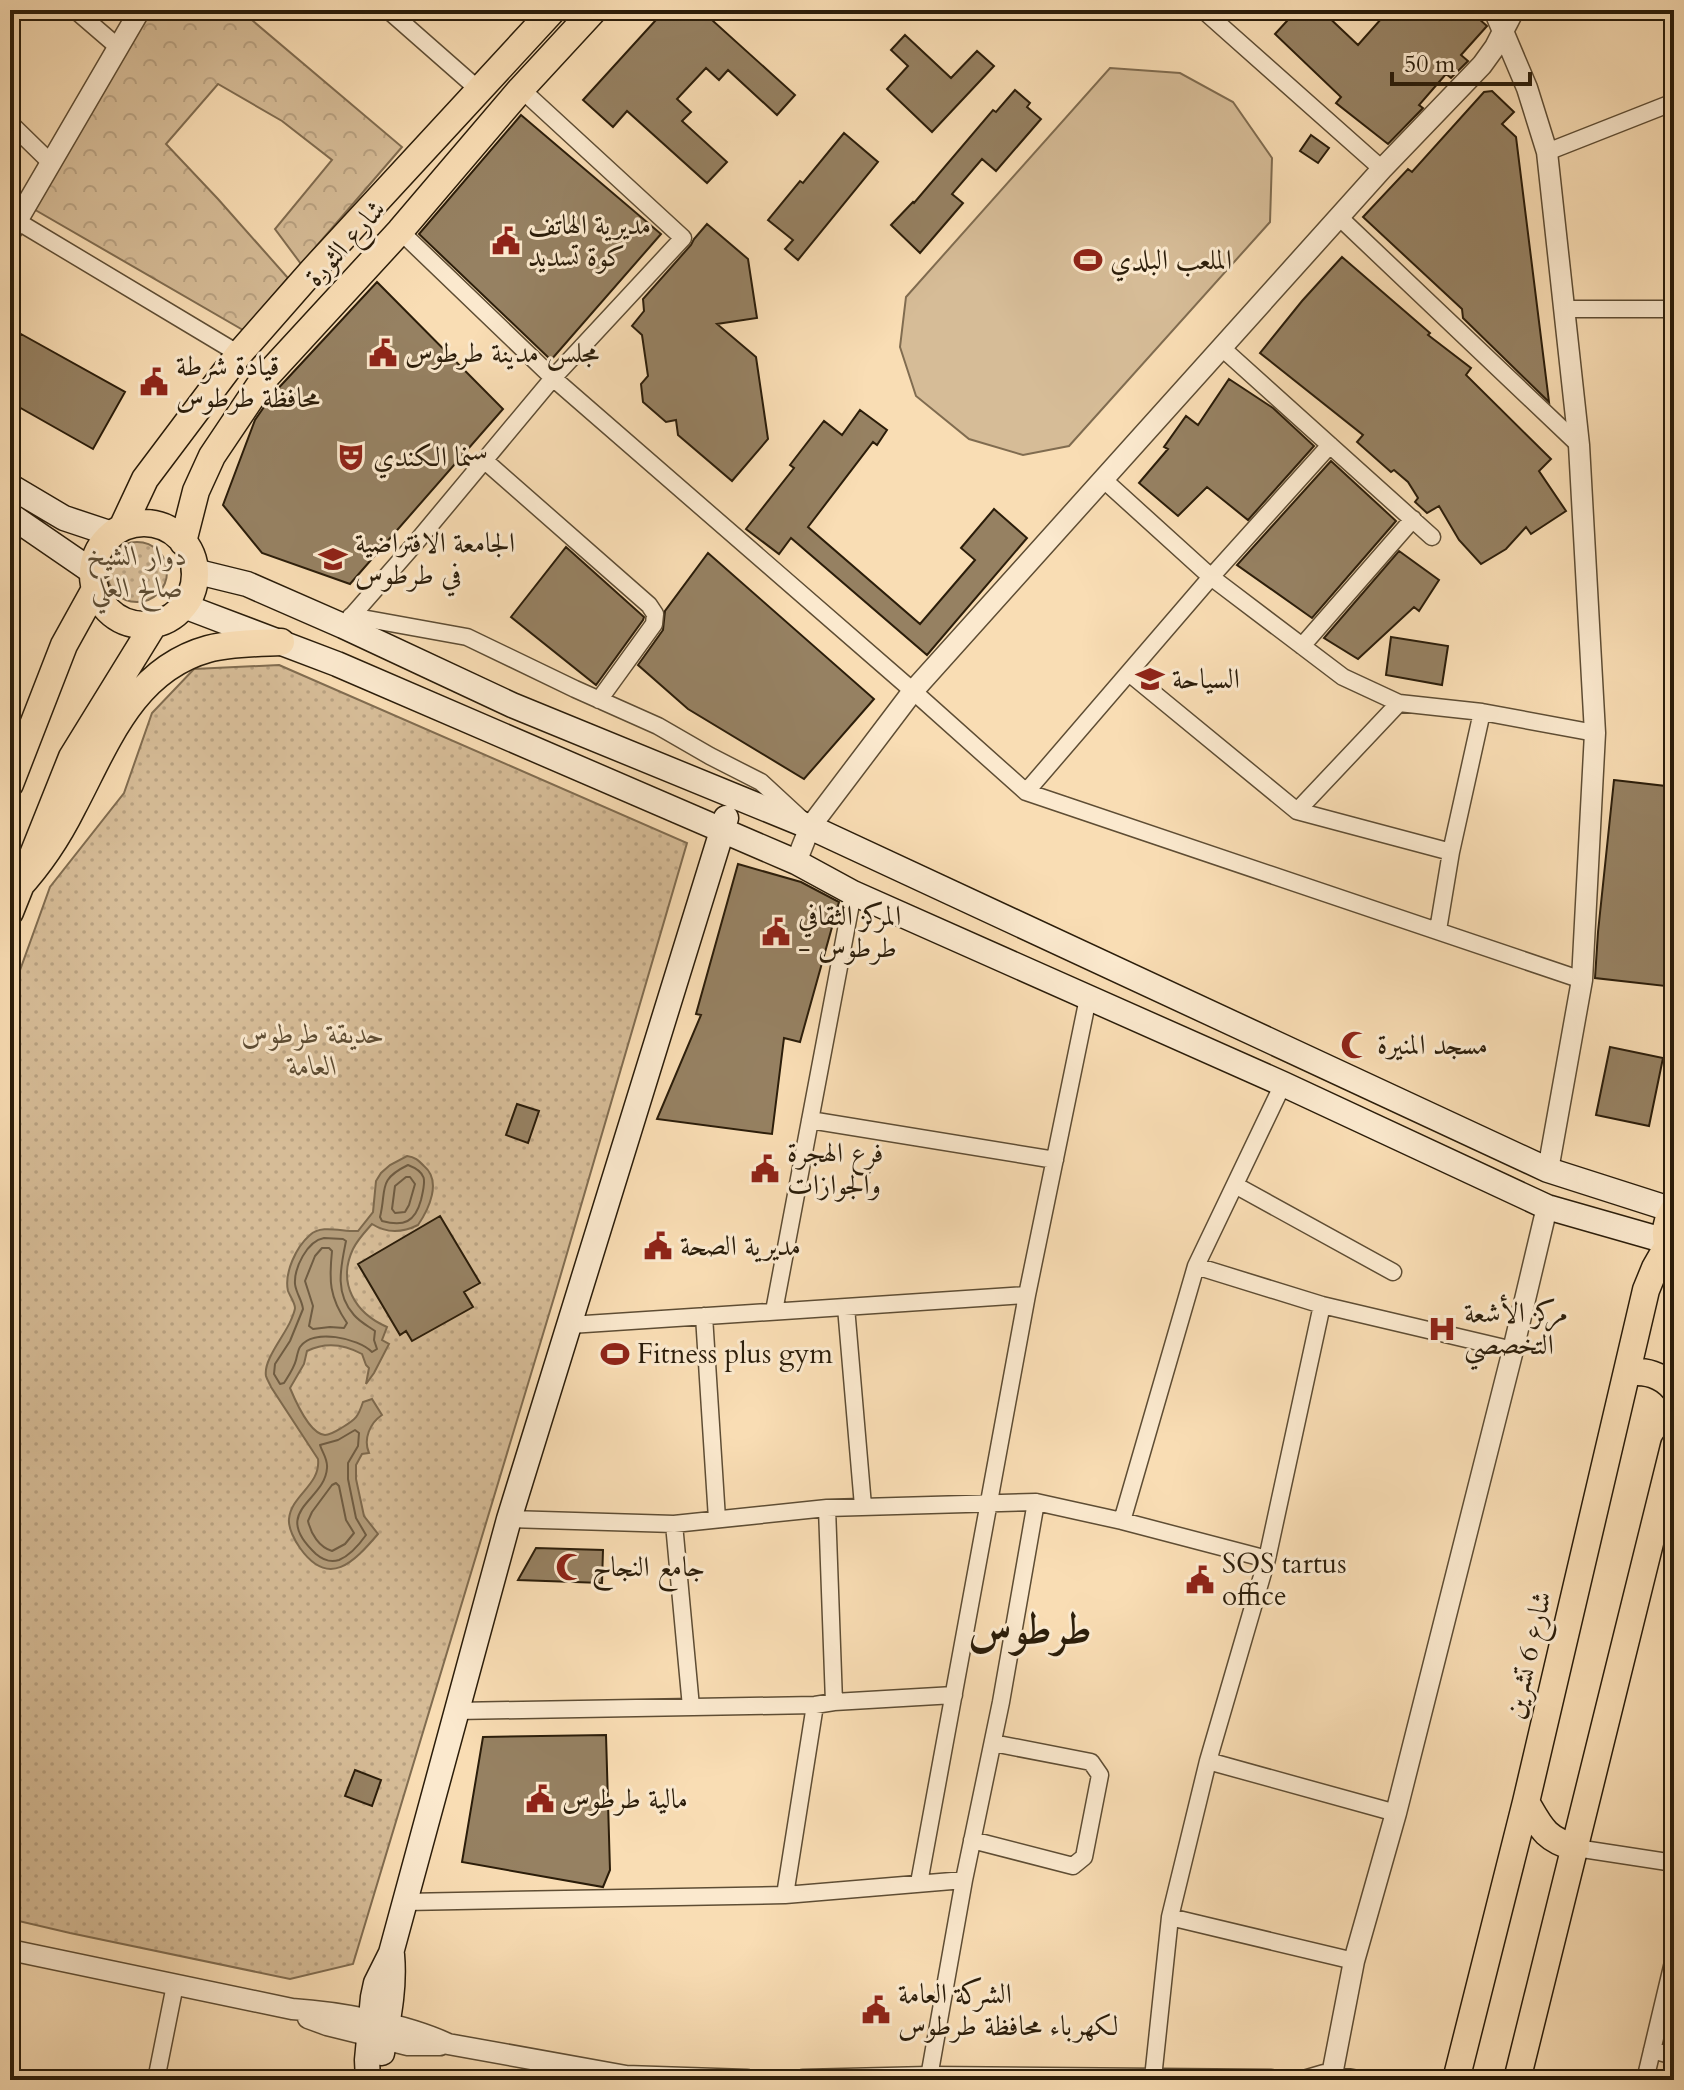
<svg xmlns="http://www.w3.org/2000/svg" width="1684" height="2090" viewBox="0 0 1684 2090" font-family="Cardo,Amiri,serif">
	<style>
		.forest { fill: url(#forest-crowns); stroke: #806c50; stroke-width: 2 }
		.park { fill: url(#park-dots); stroke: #806c50; stroke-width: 2 }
		.pitch { fill: #d6bc97; stroke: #806c50; stroke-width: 2 }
		.water { fill: #b39c7a; stroke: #7d694d; stroke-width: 2 }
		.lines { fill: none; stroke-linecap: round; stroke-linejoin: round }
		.shore { stroke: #6f5c42; stroke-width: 2 }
		.building { fill: #968162; stroke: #2b1d0a; stroke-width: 2 }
		.minor-casing { stroke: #5e4d34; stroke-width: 19 }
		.tertiary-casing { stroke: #5e4d34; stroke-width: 23 }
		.secondary-casing { stroke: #2b1d0a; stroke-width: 27 }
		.primary-casing { stroke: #2b1d0a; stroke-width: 29 }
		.minor { stroke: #fbe9ce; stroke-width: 16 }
		.tertiary { stroke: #fbe9ce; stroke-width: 20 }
		.secondary { stroke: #fbe9ce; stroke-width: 24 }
		.primary { stroke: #f9ddb4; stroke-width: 26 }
		.labels { text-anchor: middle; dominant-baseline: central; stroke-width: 6; stroke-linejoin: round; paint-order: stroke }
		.poi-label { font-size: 28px; fill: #2b1d0a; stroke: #fbe9ce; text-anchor: start }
		.street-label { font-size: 28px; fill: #2b1d0a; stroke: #fbe9ce }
		.park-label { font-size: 28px; font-style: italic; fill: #5e4d34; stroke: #fbe9ce }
		.town-label { font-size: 44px; font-weight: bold; fill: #2b1d0a; stroke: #fbe9ce }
	</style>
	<defs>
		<pattern id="forest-crowns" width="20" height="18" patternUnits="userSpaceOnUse" patternTransform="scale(2)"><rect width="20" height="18" fill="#d6bc97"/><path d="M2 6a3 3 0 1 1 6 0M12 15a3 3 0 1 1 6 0" fill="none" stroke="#b8a181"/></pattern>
		<pattern id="park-dots" width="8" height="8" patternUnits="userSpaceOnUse" patternTransform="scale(2)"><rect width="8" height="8" fill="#d6bc97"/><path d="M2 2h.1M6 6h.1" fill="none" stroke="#b8a181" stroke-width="1.8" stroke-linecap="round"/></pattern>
	</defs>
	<rect width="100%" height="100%" fill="#f9ddb4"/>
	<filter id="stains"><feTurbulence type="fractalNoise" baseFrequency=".0025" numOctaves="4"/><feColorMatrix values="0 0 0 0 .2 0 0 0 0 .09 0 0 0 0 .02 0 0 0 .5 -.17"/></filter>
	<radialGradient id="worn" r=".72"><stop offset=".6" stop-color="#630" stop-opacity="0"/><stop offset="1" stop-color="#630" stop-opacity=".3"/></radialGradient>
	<path class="forest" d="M129,10H240L402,147L301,264L275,229L332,160L282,121L218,84L166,144L218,199L288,278L243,330L18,200Z"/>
	<path class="park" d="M107 572a30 30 0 1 1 60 0a30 30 0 1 1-60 0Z
		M279,665L687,843L556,1291L353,1964L290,1979L70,1933L10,1919V998L50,887L124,793L152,713L194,669Z"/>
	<path class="pitch" d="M1110,68L1180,73L1233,102L1272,158L1270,222L1069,446L1023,455L969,439L916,396L900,347L906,297Z"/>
	<path class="water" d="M407,1156C415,1157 418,1160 424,1166C442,1181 429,1209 418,1225C402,1233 386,1233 372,1224C365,1232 358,1239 353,1249C337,1283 355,1313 387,1327L382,1340L389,1344L374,1373L366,1384L369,1368L366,1365L362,1354C344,1344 325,1342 307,1351L304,1364L290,1388C295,1400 310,1434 325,1435C331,1435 338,1430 343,1427C356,1419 358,1417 363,1402L372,1399L382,1415C370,1423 363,1439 369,1453L362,1454L356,1465V1479L364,1516L378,1534C354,1562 329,1589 300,1548C295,1541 288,1528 289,1519C291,1495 321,1485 318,1459L271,1387C270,1384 267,1380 266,1376C263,1360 285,1335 291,1320C292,1318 295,1310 295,1308C295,1303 290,1296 288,1291C284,1273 296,1247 310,1235C321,1224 343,1232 358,1231L373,1212L376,1181L381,1173L390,1165Z"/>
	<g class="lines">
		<path class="shore" d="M408,1165C429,1173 425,1182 421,1200C415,1222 404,1227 382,1221L380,1217C387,1189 377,1180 408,1165Z
			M406,1177H410L415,1184L409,1205L405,1212L395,1213L392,1209L395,1186Z
			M324,1238L343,1239L346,1241C341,1266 334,1293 354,1315C360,1322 368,1326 375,1331L374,1340L377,1349L372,1352C358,1338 313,1328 300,1347C298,1350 297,1356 296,1360C294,1368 289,1375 284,1383L280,1384L274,1374L275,1364L290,1341L303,1309C302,1300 296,1293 295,1284C294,1268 307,1241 324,1238Z
			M322,1248H329L332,1251C329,1280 329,1297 347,1323L344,1328L330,1327L313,1329L309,1326L313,1306L305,1281L315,1256Z
			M355,1430L359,1433L358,1446L348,1463V1479L356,1518L366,1535C359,1545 351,1555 339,1560C330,1563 323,1560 316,1554C269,1510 325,1502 327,1468C328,1459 322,1452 320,1445L338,1440Z
			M336,1483L339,1486L346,1520L354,1533L345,1544L332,1551C319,1547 311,1534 308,1521L312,1512L332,1485Z"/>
	</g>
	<path class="building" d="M665,10H722L713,21L795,95L777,115L728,70L719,80L706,68L677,99L691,112L682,121L727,162L707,183L627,111L613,127L583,100Z
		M1297,10H1321L1358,45L1389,10H1469L1487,26L1461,55L1468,61L1451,78L1446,74L1419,105L1423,108L1388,144L1336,103L1341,97L1275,34Z
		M905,35L951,78L977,51L994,66L932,132L887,89L908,66L891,50Z
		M1015,90L1030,103L1027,107L1041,119L996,171L982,159L952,194L963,203L920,253L891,225L913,202L914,203L993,110L996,112Z
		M1492,91L1514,112L1502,124L1516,137L1549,402L1463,318L1462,309L1363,217L1408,169L1412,172L1484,92Z
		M521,115L661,234L551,360L419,234Z
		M844,133L878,162L798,260L785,249L793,240L768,220L800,181L803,183Z
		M1311,135L1329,148L1318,163L1300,151Z
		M707,224L748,259L757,318L717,324L756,357L768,439L732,481L678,435L676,420L666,422L643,402L641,384L648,376L642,335L632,326L644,311L643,299L691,245L694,239Z
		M1342,257L1430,333L1428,335L1471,368L1466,375L1551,459L1539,471L1566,511L1531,534L1526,527L1506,549L1481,564L1459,540L1439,506L1427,513L1415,502L1418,498L1408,482L1394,470L1391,472L1357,442L1363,435L1260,353L1302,301Z
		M377,282L503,409L350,584L262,553L223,505L255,420L273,394Z
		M21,334L125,392L93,449L10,402V352Z
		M1229,379L1273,408L1314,446L1248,520L1207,487L1178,516L1139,483L1168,449L1164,447L1186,416L1198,425Z
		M860,410L887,430L877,445L873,442L808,527L920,624L975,560L961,548L994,509L1027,538L927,655L791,538L779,554L746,529L794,468L790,465L824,421L842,435Z
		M1331,461L1396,521L1312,618L1237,565Z
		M566,547L644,617L643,620L596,685L511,617Z
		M1399,551L1439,580L1419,611L1414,607L1358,659L1324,638Z
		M708,553L874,699L804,779L688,709L638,665L663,630L665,611Z
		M1391,637L1448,646L1442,685L1386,675Z
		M1614,780L1674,787V987L1595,978L1598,932Z
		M738,864L801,882L839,902L800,1042L784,1038L772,1134L657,1119L701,1015L696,1014Z
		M1610,1047L1663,1058L1649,1126L1596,1115Z
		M517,1104L539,1111L528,1143L506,1135Z
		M440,1216L480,1283L464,1292L473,1307L412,1341L406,1331L400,1335L358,1264Z
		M536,1548L603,1550L602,1583L518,1580Z
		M606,1735L610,1870L603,1887L462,1862L483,1737Z
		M355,1770L381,1780L372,1806L345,1796Z"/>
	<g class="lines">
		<defs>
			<path id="minor" d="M75,10L118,47
				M388,10L479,90
				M1203,10L1382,169
				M10,123L50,162
				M1547,152L1674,102
				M1339,217L1579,445
				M17,221L239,354
				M400,231L553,378L913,691L1026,792L1582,980
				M1564,309H1674
				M1222,348L1432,537
				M484,460L649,605L655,614L654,624L599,700
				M1104,480L1211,577L1343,677L1399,703L1482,712L1595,733
				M351,616L467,637L575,689L658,726L710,756L761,782L800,818
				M343,626L413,546L553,378L683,238L521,89
				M1302,646L1413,519
				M1129,673L1297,811L1451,852
				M1026,792L1211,577L1330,445
				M1297,811L1399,703
				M1438,930L1451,852L1482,712
				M810,1120L1055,1160
				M1235,1185L1393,1272
				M1196,1266L1322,1305L1513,1350
				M846,1307L863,1506
				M774,1311L853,893
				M704,1316L717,1519
				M570,1325L1027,1295
				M827,1508L834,1702
				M509,1519L674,1524L827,1508L1036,1502L1122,1521L1267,1559
				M1122,1521L1196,1266L1283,1084
				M674,1524L691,1707
				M456,1711L815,1705L834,1702L954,1695
				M1208,1761L1396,1813
				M972,1840L1073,1866L1084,1857L1100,1775L1091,1762L993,1743
				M1576,1848L1674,1863
				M919,1883L1027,1295L1088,998
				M785,1895L815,1705
				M405,1902L785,1895L964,1880
				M1170,1917L1354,1961
				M1652,2050L1674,2056
				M929,2077L964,1880L1001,1702L1036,1502
				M1153,2078L1170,1917L1208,1761L1267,1559L1322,1305
				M156,2080L175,1985
				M1645,2080L1674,1958"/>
			<path id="tertiary" d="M1494,10L1527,88L1547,152L1579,445L1595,733L1582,980L1548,1170
				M10,233L140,10
				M796,862L810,827L913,691L1382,169L1482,65L1495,47L1514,10
				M10,1950L292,2009C339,2012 405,2024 448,2044L626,2076L747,2080
				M308,2018L327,2025L408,2045H440
				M803,2080L929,2077L1271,2080
				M1307,2080L1324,2075L1353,2080
				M1331,2080L1354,1961L1396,1813L1513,1350L1547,1207"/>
			<path id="secondary" d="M10,486L64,518L112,534
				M10,515L93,572
				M194,571L247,584L343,626L512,705L810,827L1548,1170L1673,1210
				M184,606L337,664L796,862L853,893L1283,1084L1547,1207L1666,1241
				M382,2053C388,2020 395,1989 392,1955
				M368,2080L367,2060L373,1997L376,1983L391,1953L509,1519L726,818"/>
			<path id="primary" d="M93 574a51 51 0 1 1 102 0a51 51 0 1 1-102 0Z
				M122,528L145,479L239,354L312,271L553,10
				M183,542L196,491L212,456L263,380L400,231L521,89L594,10
				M10,784L64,645L95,589
				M18,888C40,864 58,837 73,807C106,745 132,670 208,649C229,643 259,643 281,642
				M10,912L72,757L154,624
				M1674,1209C1663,1226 1663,1241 1674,1257
				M1627,1372C1646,1371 1661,1374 1674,1389
				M1526,1802C1541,1828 1545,1839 1576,1848
				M1456,2080L1526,1802L1646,1290L1655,1268L1667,1247
				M1517,2080L1674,1446"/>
		</defs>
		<use href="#minor" class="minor-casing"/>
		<use href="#tertiary" class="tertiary-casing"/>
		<use href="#secondary" class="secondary-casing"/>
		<use href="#primary" class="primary-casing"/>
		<use href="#minor" class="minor"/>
		<use href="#tertiary" class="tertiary"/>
		<use href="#secondary" class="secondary"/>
		<use href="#primary" class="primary"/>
	</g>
	<defs>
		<symbol id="civic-bare" viewBox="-9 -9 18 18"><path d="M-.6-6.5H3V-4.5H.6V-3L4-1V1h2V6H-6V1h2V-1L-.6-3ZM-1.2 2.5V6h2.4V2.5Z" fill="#8f2418" stroke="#fbe9ce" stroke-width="2.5" paint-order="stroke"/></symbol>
		<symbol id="stadium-bare" viewBox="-9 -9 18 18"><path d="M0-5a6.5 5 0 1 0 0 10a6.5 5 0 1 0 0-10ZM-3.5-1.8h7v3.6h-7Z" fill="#8f2418" stroke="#fbe9ce" stroke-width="2.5" paint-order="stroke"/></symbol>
		<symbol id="theatre-bare" viewBox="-9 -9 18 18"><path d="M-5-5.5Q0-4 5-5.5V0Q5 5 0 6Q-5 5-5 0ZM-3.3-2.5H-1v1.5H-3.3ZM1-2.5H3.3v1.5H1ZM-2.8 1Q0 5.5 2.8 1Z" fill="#8f2418" stroke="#fbe9ce" stroke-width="2.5" paint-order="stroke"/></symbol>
		<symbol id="university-bare" viewBox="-9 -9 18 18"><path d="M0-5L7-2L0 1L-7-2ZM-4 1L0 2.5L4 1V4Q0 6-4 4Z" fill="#8f2418" stroke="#fbe9ce" stroke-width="2.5" paint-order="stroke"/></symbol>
		<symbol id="mosque-bare" viewBox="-9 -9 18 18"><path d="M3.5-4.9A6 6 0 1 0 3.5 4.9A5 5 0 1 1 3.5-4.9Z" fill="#8f2418" stroke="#fbe9ce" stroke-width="2.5" paint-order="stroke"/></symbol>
		<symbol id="hospital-bare" viewBox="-9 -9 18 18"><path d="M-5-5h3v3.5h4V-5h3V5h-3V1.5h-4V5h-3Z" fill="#8f2418" stroke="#fbe9ce" stroke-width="2.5" paint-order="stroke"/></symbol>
	</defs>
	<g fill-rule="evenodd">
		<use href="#civic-bare" x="486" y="221" width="40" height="40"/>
		<use href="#stadium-bare" x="1068" y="240" width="40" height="40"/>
		<use href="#civic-bare" x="363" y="333" width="40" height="40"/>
		<use href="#civic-bare" x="134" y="362" width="40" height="40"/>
		<use href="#theatre-bare" x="331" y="437" width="40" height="40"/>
		<use href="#university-bare" x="313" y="539" width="40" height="40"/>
		<use href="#university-bare" x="1130" y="659" width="40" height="40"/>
		<use href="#civic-bare" x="756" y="912" width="40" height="40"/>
		<use href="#mosque-bare" x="1335" y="1025" width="40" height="40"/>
		<use href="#civic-bare" x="745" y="1149" width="40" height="40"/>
		<use href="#civic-bare" x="638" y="1226" width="40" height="40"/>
		<use href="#hospital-bare" x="1422" y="1309" width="40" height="40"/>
		<use href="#stadium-bare" x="595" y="1334" width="40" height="40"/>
		<use href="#mosque-bare" x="550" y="1547" width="40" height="40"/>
		<use href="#civic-bare" x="1180" y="1560" width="40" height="40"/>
		<use href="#civic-bare" x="520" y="1779" width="40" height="40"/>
		<use href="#civic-bare" x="856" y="1990" width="40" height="40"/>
	</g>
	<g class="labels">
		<g class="poi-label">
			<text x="528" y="225">مديرية الهاتف<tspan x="528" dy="32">كوة تسديد</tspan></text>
			<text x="1110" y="260">الملعب البلدي</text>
			<text x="405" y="353">مجلس مدينة طرطوس</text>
			<text x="176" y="366">قيادة شرطة<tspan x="176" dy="32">محافظة طرطوس</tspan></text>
			<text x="373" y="457">سنما الكندي</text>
			<text x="355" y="543">الجامعة الافتراضية<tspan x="355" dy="32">في طرطوس</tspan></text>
			<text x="1172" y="679">السياحة</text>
			<text x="798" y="916">المركز الثقافي<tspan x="798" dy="32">- طرطوس</tspan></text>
			<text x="1377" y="1045">مسجد المنيرة</text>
			<text x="787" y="1153">فرع الهجرة<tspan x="787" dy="32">والجوازات</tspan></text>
			<text x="680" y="1246">مديرية الصحة</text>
			<text x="1464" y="1313">مركز الأشعة<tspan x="1464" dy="32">التخصصي</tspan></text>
			<text x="637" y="1354">Fitness plus gym</text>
			<text x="1222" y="1564">SOS tartus<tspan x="1222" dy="32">office</tspan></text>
			<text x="592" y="1567">جامع النجاح</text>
			<text x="562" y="1799">مالية طرطوس</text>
			<text x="898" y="1994">الشركة العامة<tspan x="898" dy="32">لكهرباء محافظة طرطوس</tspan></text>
		</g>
		<g class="street-label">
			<text transform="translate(345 243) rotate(-48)">شارع الثورة</text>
			<text transform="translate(1528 1655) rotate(-77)">شارع 6 تشرين</text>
		</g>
		<g class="park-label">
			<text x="137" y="556">دوار الشيخ<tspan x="137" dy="32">صالح العلي</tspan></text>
			<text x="313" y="1034">حديقة طرطوس<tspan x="313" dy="32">العامة</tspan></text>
		</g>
		<g class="town-label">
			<text x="1030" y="1629">طرطوس</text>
		</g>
	</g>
	<rect width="1684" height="2090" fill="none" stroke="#f9ddb4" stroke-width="40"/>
	<rect x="12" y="12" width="1660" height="2066" fill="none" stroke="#2b1d0a" stroke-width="4"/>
	<rect x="20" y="20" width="1644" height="2050" fill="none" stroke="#2b1d0a" stroke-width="2"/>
	<path d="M1392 72v12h138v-12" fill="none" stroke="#2b1d0a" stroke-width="4"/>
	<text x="1404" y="72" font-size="24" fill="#2b1d0a" stroke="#fbe9ce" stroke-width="6" paint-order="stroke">50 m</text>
	<rect width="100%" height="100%" filter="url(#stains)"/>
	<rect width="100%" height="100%" fill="url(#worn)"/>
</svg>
